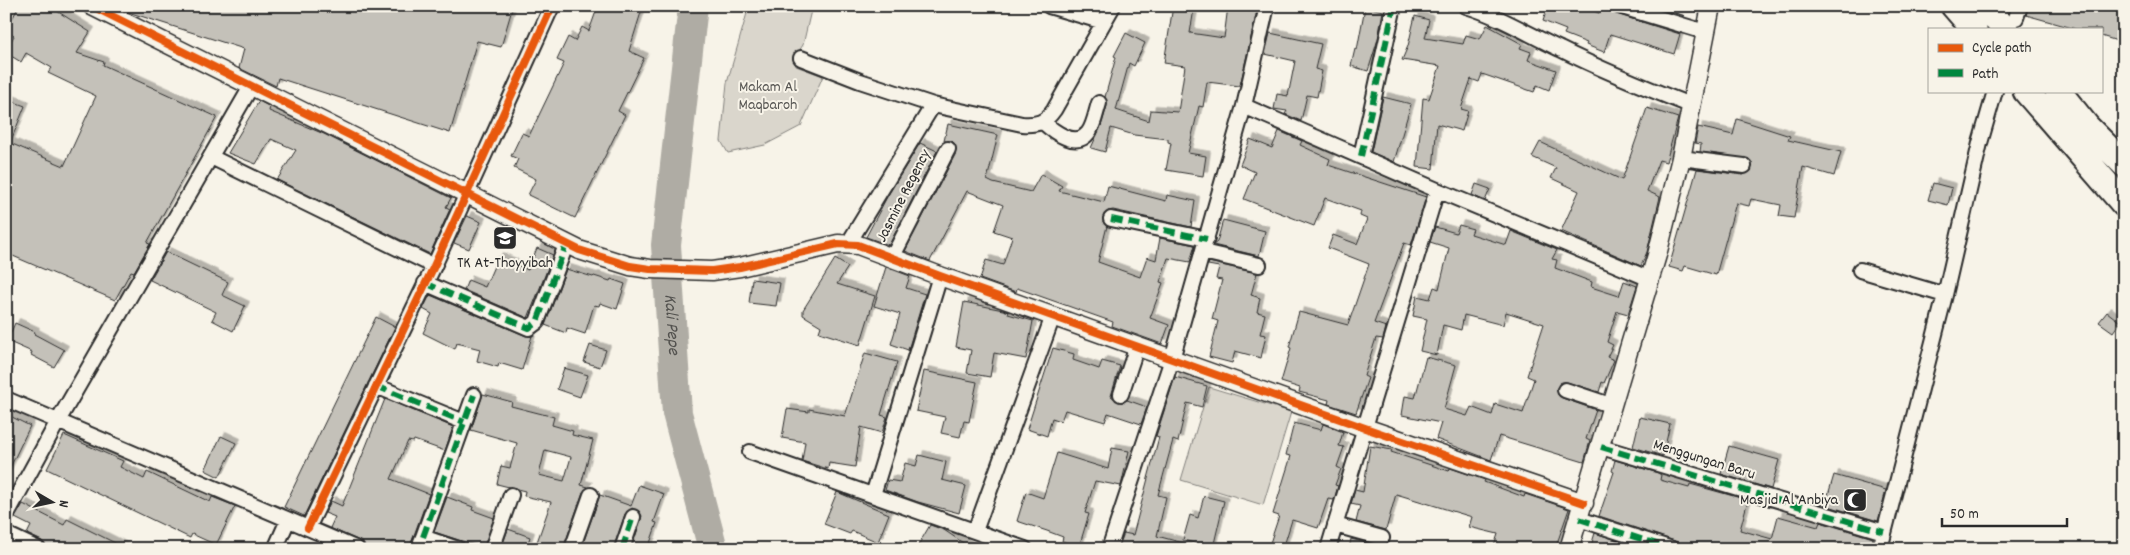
<svg xmlns="http://www.w3.org/2000/svg" width="2130" height="555" viewBox="0 0 2130 555" font-family="Dekko,sans-serif">
	<style>
		.green { fill: #dad6cc; stroke: #82807c }
		.lines { fill: none; stroke-linecap: round; stroke-linejoin: round }
		.river { stroke: #afaca4; stroke-width: 30 }
		.building { fill: #c4c1b9; stroke: #2b2b2b; fill-rule: evenodd; filter: url(#shadow) }
		.minor-casing { stroke: #2b2b2b; stroke-width: 18 }
		.tertiary-casing { stroke: #2b2b2b; stroke-width: 21 }
		.motorway-casing { stroke: #2b2b2b; stroke-width: 29 }
		.minor { stroke: #f7f3e8; stroke-width: 14 }
		.tertiary { stroke: #f7f3e8; stroke-width: 18 }
		.motorway { stroke: #f7f3e8; stroke-width: 25 }
		.quiet { stroke: #00873e; stroke-width: 6; stroke-dasharray: 12 6; stroke-linecap: butt }
		.cycleway-casing { stroke: #f7f3e8; stroke-width: 11 }
		.cycleway { stroke: #e8590c; stroke-width: 8 }
		.labels { text-anchor: middle; dominant-baseline: central; stroke-width: 4; stroke-linejoin: round; paint-order: stroke }
		.park-label { font-size: 16px; fill: #575653; stroke: #f7f3e8 }
		.street-label { font-size: 16px; fill: #2b2b2b; stroke: #f7f3e8 }
		.poi-label { font-size: 16px; fill: #2b2b2b; stroke: #f7f3e8 }
		.water-label { font-size: 18px; font-style: italic; fill: #53524f; stroke: #f7f3e8 }
	</style>
	<defs>
		<filter id="shadow"><feDropShadow dx="4.5" dy="-4.5" stdDeviation="0" flood-color="#0004"/></filter>
	</defs>
	<rect width="100%" height="100%" fill="#f7f3e8"/>
	<filter id="ink" filterUnits="userSpaceOnUse"><feTurbulence type="fractalNoise" baseFrequency=".02" numOctaves="2"/><feDisplacementMap in="SourceGraphic" scale="10" xChannelSelector="R" yChannelSelector="G"/><feConvolveMatrix kernelMatrix="1 2 1 2 8 2 1 2 1" color-interpolation-filters="sRGB"/></filter>
	<g filter="url(#ink)">
		<path class="green" d="M749,6H812L803,45L794,58L796,66L823,76L801,126L765,145L728,153L721,141L727,83Z
			M1209,387L1291,412L1263,505L1181,480Z"/>
		<g class="lines">
			<path class="river" id="s1" d="M693,6L666,245L677,413L713,549"/>
		</g>
		<path class="building" d="M19,6H49L90,32L77,53L104,62L103,65L217,117L147,243L150,244L134,272L131,271L115,300L6,253V99L25,106L10,143L64,166L96,96L48,73L52,68L26,53L21,62L6,53V49L14,36L6,31V15L12,19Z
			M119,6H513L501,47L477,41L450,133L278,78L276,86L239,68L244,49L128,12Z
			M598,6H643L629,51L644,58L618,111L625,115L575,218L528,195L536,179L514,168L518,159L511,156L522,133L529,136L564,63L557,60L568,37L575,41L582,27L589,31Z
			M1173,6L1194,9L1190,33L1224,38L1228,6H1258L1240,86L1207,82L1203,107L1199,106L1188,153L1206,156L1203,176L1166,170L1171,143L1168,142V139L1134,135L1111,128L1105,152L1091,148L1101,126L1107,106L1105,97L1116,57L1114,56L1126,33L1145,43L1134,66L1129,63L1116,110L1149,121L1151,110L1178,112L1185,66L1164,63Z
			M1548,6H1580L1599,13L1601,6H1610L1612,12L1616,14L1680,34L1674,54L1610,34L1604,52L1586,45L1587,43L1564,34L1566,30L1543,21Z
			M1650,6H1675L1674,12L1685,16Z
			M2029,6H2124V43L2101,36V29H2076L2026,15Z
			M1365,7L1383,11L1378,39L1368,71L1351,66L1355,49L1357,50Z
			M1415,16L1429,20L1425,38L1463,44L1466,35L1480,39L1487,25L1522,44L1520,48L1531,52L1528,60L1556,70L1549,90L1537,85L1534,92L1482,74L1479,82L1471,79L1461,109L1468,111L1462,131L1437,124L1433,169L1417,167L1423,98L1429,99L1440,66L1402,60L1408,46Z
			M1270,33L1321,44L1315,69L1322,71L1317,97L1307,95L1301,121L1285,114L1287,111L1274,109L1277,94L1288,96L1295,61L1265,54Z
			M1383,97L1411,104L1394,162L1371,152Z
			M259,101L270,107L269,111L324,134L451,198L446,207L450,209L430,254L277,180L296,150L271,139L256,164L228,153Z
			M1647,108L1678,118L1666,162L1659,160L1647,191L1660,197L1647,252L1641,266L1561,231L1579,191L1551,178L1556,168L1532,157L1540,142L1622,180Z
			M1737,119L1790,136L1788,140L1841,152L1834,176L1803,167L1794,218L1779,216L1781,205L1751,199L1749,206L1736,203L1716,275L1685,266L1683,271L1669,267L1697,169L1743,175L1751,171L1752,163L1749,159L1700,152L1701,144L1695,143L1698,127L1733,135Z
			M948,124L998,135L987,180L993,183L1031,192L1041,174L1062,186L1059,191L1104,202L1108,186L1166,201L1167,195L1195,201L1191,227L1113,210L1108,211L1103,217V222L1107,226L1098,262L1140,277L1147,257L1156,260L1160,238L1195,245L1190,262L1168,258L1160,282L1163,283L1150,318L1169,325L1162,344L1112,326L1113,322L1017,288L1016,292L980,279L986,260L1003,265L1012,237L994,231L1003,205L967,191L930,261L905,251L956,153L955,144L952,141H944Z
			M1279,131L1302,141L1300,145L1330,159L1328,165L1426,197L1411,245L1404,243L1374,323L1386,327L1383,339L1376,338L1364,376L1368,378L1356,413L1328,404L1329,400L1299,392L1300,388L1281,382L1291,348L1289,347L1299,312L1348,325L1369,264L1328,248L1333,235L1357,244L1367,219L1360,216L1361,211L1325,198L1314,226L1244,199L1255,172L1240,165L1250,139L1272,148Z
			M920,143L937,151L889,245L866,237L888,195Z
			M1933,183L1952,188L1948,205L1928,200Z
			M1476,184L1490,189L1485,201L1472,195Z
			M467,216L481,222L469,249L454,243Z
			M1223,220L1265,231L1259,256L1213,245L1217,242Z
			M1459,225L1473,229L1471,234L1506,245L1511,231L1557,250L1552,259L1557,260L1555,268L1592,282L1591,287L1619,296L1624,281L1637,286L1628,314L1617,311L1607,342L1613,345L1607,357L1614,360L1604,383L1602,382L1599,392L1567,382L1560,383L1557,388L1558,395L1562,398L1596,410L1586,439L1590,441L1584,462L1499,436L1491,460L1436,439L1441,423L1402,415L1405,396L1415,398L1426,357L1456,365L1444,409L1467,416L1471,407L1492,415L1495,404L1523,413L1534,379L1527,376L1544,324L1506,312L1503,325L1464,315L1461,330L1443,325L1437,355L1420,351L1427,319L1413,316L1417,296L1430,299L1434,287L1439,289L1449,248L1430,242L1435,227L1456,233Z
			M537,248L553,255L528,318L464,290L468,280L485,287L498,257L528,270Z
			M166,252L228,282L222,295L245,306L233,331L212,320L216,312L150,280Z
			M835,259L848,267L837,284L875,296L860,345L819,332L821,326L803,315V310Z
			M1209,262L1257,273L1251,295L1260,298L1257,312L1265,314L1260,334L1266,335L1261,358L1235,351L1232,363L1209,357L1218,321L1212,319L1222,280L1216,279L1219,267L1208,265Z
			M886,267L910,276L906,288L925,294L908,350L891,344L900,314L874,306Z
			M566,269L593,277L594,276L610,281L611,279L625,284L617,309L600,303L599,306L594,305L585,334L567,328L566,333L545,325Z
			M752,279L780,283L776,306L749,303Z
			M430,295L526,336H532L522,370L499,363L498,367L477,361L480,349L457,343L455,349L423,333L432,314L423,309Z
			M964,302L1003,310L1009,312L1008,314L1033,321L1026,359L994,353L990,377L967,373L971,350L956,347Z
			M2107,312L2120,322L2113,332L2099,322Z
			M376,317L395,327L304,516L284,507Z
			M15,323L35,332L34,334L64,350L54,367L31,355L32,352L7,341Z
			M590,345L606,350L600,367L584,362Z
			M1053,348L1074,354L1073,360L1099,369L1102,361L1120,366L1111,396L1119,402L1127,400L1147,407L1141,424L1108,413L1105,422L1065,410L1061,421L1052,418L1047,436L1027,429Z
			M865,353L897,362L881,415L887,417L882,433L861,427L855,467L829,463L828,469L802,461L805,442L782,438L787,409L809,412V409L845,416Z
			M564,368L588,375L580,397L557,389Z
			M924,371L977,382L969,422L964,421L960,437L941,433L945,417L916,411Z
			M1175,377L1207,386L1202,407L1187,403L1178,442L1173,440L1158,495L1166,497L1157,536L1187,544L1186,549H1118L1124,533L1133,535L1159,437L1156,436Z
			M483,394L512,402L511,406L554,417L552,425L573,431L572,435L593,440L581,485L588,487L583,492L563,549H546L536,545L551,502L524,496L525,491L497,484L501,466L510,468L517,443L471,430ZM545,450L571,457L564,481L539,475Z
			M385,399L453,427L445,451L414,440L413,442L408,441L391,479L429,494L409,549H366L360,541L330,528L335,517L325,513L331,501L342,506Z
			M6,414L30,426L6,476Z
			M1640,417L1670,424L1663,456L1633,447Z
			M1294,423L1321,430L1323,424L1343,432L1339,446L1344,447L1337,467L1341,469L1335,485L1338,486L1334,500L1328,499L1318,528L1292,520L1283,549H1268L1279,516L1273,514L1291,456L1286,455Z
			M64,435L123,461L120,467L144,479L147,472L210,502L212,497L235,506L216,545L192,534L190,538L47,469Z
			M221,436L236,443L219,477L205,470Z
			M1370,446L1392,450L1391,452L1449,471L1450,468L1485,480L1484,482L1524,497L1525,494L1569,509L1555,549H1493L1498,534L1469,527L1472,517L1396,494L1386,530L1356,522L1360,506L1351,504L1355,490L1363,492Z
			M1729,446L1779,460L1771,489L1721,474Z
			M1112,448L1129,451L1121,486L1095,481L1085,513L1089,514L1079,547L1062,541L1063,537L1047,531L1017,521L1026,492L1043,498L1057,453L1108,469Z
			M919,455L946,462L942,480L966,486L959,513L918,502L885,490L888,480L900,482L905,463L916,466Z
			M1615,460L1658,473L1661,475L1660,480L1689,488L1690,484L1748,500L1740,530L1772,539L1778,516L1818,527L1820,522L1873,538L1871,549H1850L1836,544V549H1681L1679,544L1675,541L1599,516L1614,472L1612,471Z
			M1834,475L1886,490L1878,521L1825,505Z
			M639,485L664,494L654,522L657,523L648,549H631L642,516L639,511L632,508L625,514L613,549H581L600,495L631,506Z
			M837,492L889,514L878,542L852,531L850,534L824,524Z
			M1204,496L1224,501L1213,548L1183,540L1190,515L1198,518Z
			M447,497L473,507L472,510L494,518L484,548L434,532Z
			M23,504L64,525L67,519L127,549H47L42,541L27,534L31,526L15,518Z
			M930,525L944,530L972,549H916Z
			M508,529L530,537L526,549H501Z
			M1595,533L1643,549H1590Z
			M1351,539L1367,543L1366,549H1349Z"/>
		<g class="lines">
			<defs>
				<path id="minor" d="M1049,6L1104,22
					M1466,6C1499,16 1528,34 1560,49C1602,70 1646,88 1690,105
					M1619,6L1705,32
					M2016,18L2020,6
					M801,58L860,81L933,105
					M1244,106L1437,190L1650,279
					M1043,122C1053,131 1076,149 1088,133C1094,126 1096,112 1099,103
					M1361,156L1394,6
					M211,157L434,266
					M1681,158L1744,166
					M1111,219L1207,239
					M848,244L933,105L1022,124C1037,125 1045,123 1054,110L1113,6
					M1203,252L1259,265
					M892,258L948,149
					M1860,270L1945,295
					M425,283L529,328L537,322L566,245
					M376,386L464,422
					M1565,390L1613,406
					M1121,394L1137,346
					M6,399L357,549
					M1601,447L1884,532
					M750,452L1025,549
					M873,495L940,276
					M6,516L58,421L252,85
					M1579,519L1672,549
					M1335,525L1382,538
					M308,528L434,266L552,6
					M975,531L1053,316
					M6,534L38,549
					M423,537L474,395
					M275,549L288,520
					M418,549L423,537L458,549
					M492,549L511,495
					M572,549L591,495
					M622,549L633,517
					M1109,549L1172,359L1244,106L1267,6
					M1328,549L1437,190
					M1880,549L1945,295L1980,143L1995,91"/>
				<path id="tertiary" d="M92,6L579,250L630,266L650,269L712,271L740,267L838,244L858,245L940,276L1365,428L1584,503
					M1569,549L1657,255L1681,158L1711,6"/>
				<path id="motorway" d="M1954,6L1974,29
					M1984,6L2005,29
					M2026,91L2124,204
					M2058,91L2087,127L2124,164"/>
			</defs>
			<use href="#minor" class="minor-casing"/>
			<use href="#tertiary" class="tertiary-casing"/>
			<use href="#motorway" class="motorway-casing"/>
			<use href="#minor" class="minor"/>
			<use href="#tertiary" class="tertiary"/>
			<use href="#motorway" class="motorway"/>
			<path class="quiet" d="M1361,156L1394,6
				M1111,219L1207,239
				M425,283L529,328L537,322L566,245
				M376,386L464,422
				M1601,447L1884,532
				M1579,519L1672,549
				M423,537L474,395
				M622,549L633,517"/>
			<defs>
				<path id="cycleway" d="M92,6L579,250L630,266L650,269L712,271L740,267L838,244L858,245L940,276L1365,428L1584,503
					M308,528L434,266L552,6"/>
			</defs>
			<use href="#cycleway" class="cycleway-casing"/>
			<use href="#cycleway" class="cycleway"/>
		</g>
	</g>
	<defs>
		<symbol id="school-square" viewBox="-11 -11 22 22"><rect x="-9" y="-9" width="18" height="18" rx="4" fill="#2b2b2b" stroke="#f7f3e8"/><path d="M0-5L7-2L0 1L-7-2ZM-4 1L0 2.5L4 1V4Q0 6-4 4Z" fill="#fff"/></symbol>
		<symbol id="mosque-square" viewBox="-11 -11 22 22"><rect x="-9" y="-9" width="18" height="18" rx="4" fill="#2b2b2b" stroke="#f7f3e8"/><path d="M3.5-4.9A6 6 0 1 0 3.5 4.9A5 5 0 1 1 3.5-4.9Z" fill="#fff"/></symbol>
	</defs>
	<g fill-rule="evenodd">
		<use href="#school-square" x="491" y="224" width="28" height="28"/>
		<use href="#mosque-square" x="1841" y="486" width="28" height="28"/>
	</g>
	<g class="labels">
		<g class="park-label">
			<text x="768" y="87">Makam Al<tspan x="768" dy="18">Maqbaroh</tspan></text>
		</g>
		<g class="street-label">
			<text transform="translate(904 196) rotate(-63)">Jasmine Regency</text>
			<text transform="translate(1704 460) rotate(17)">Menggungan Baru</text>
		</g>
		<g class="poi-label">
			<text x="505" y="263">TK At-Thoyyibah</text>
			<text x="1838" y="500" text-anchor="end">Masjid Al Anbiya</text>
		</g>
		<g class="water-label">
			<text stroke="none"><textPath href="#s1" startOffset="320">Kali Pepe</textPath></text>
		</g>
	</g>
	<rect width="2130" height="555" fill="none" stroke="#f7f3e8" stroke-width="25"/>
	<rect x="12" y="12" width="2105" height="530" fill="none" stroke="#2b2b2b" stroke-width="2" filter="url(#ink)"/>
	<rect x="1928" y="28" width="175" height="65" fill="#f7f3e8" stroke="#a5a39c"/>
	<rect x="1938" y="44" width="25" height="8" fill="#e8590c" stroke="#a5a39c"/>
	<text x="1972" y="52" font-size="15" fill="#2b2b2b">Cycle path</text>
	<rect x="1938" y="69" width="25" height="8" fill="#00873e" stroke="#a5a39c"/>
	<text x="1972" y="78" font-size="15" fill="#2b2b2b">Path</text>
	<g transform="translate(52 502) rotate(99)" stroke="#f7f3e8" stroke-width="4" paint-order="stroke">
	<path d="M0-4L9 19L0 12L-9 19Z" fill="#2b2b2b"/>
	<text y="-8" font-size="14" font-weight="bold" text-anchor="middle" fill="#2b2b2b">N</text>
	</g>
	<path d="M1942 518v8h125v-8" fill="none" stroke="#2b2b2b" stroke-width="2.5"/>
	<text x="1950" y="518" font-size="15" fill="#2b2b2b" stroke="#f7f3e8" stroke-width="4" paint-order="stroke">50 m</text>
</svg>
